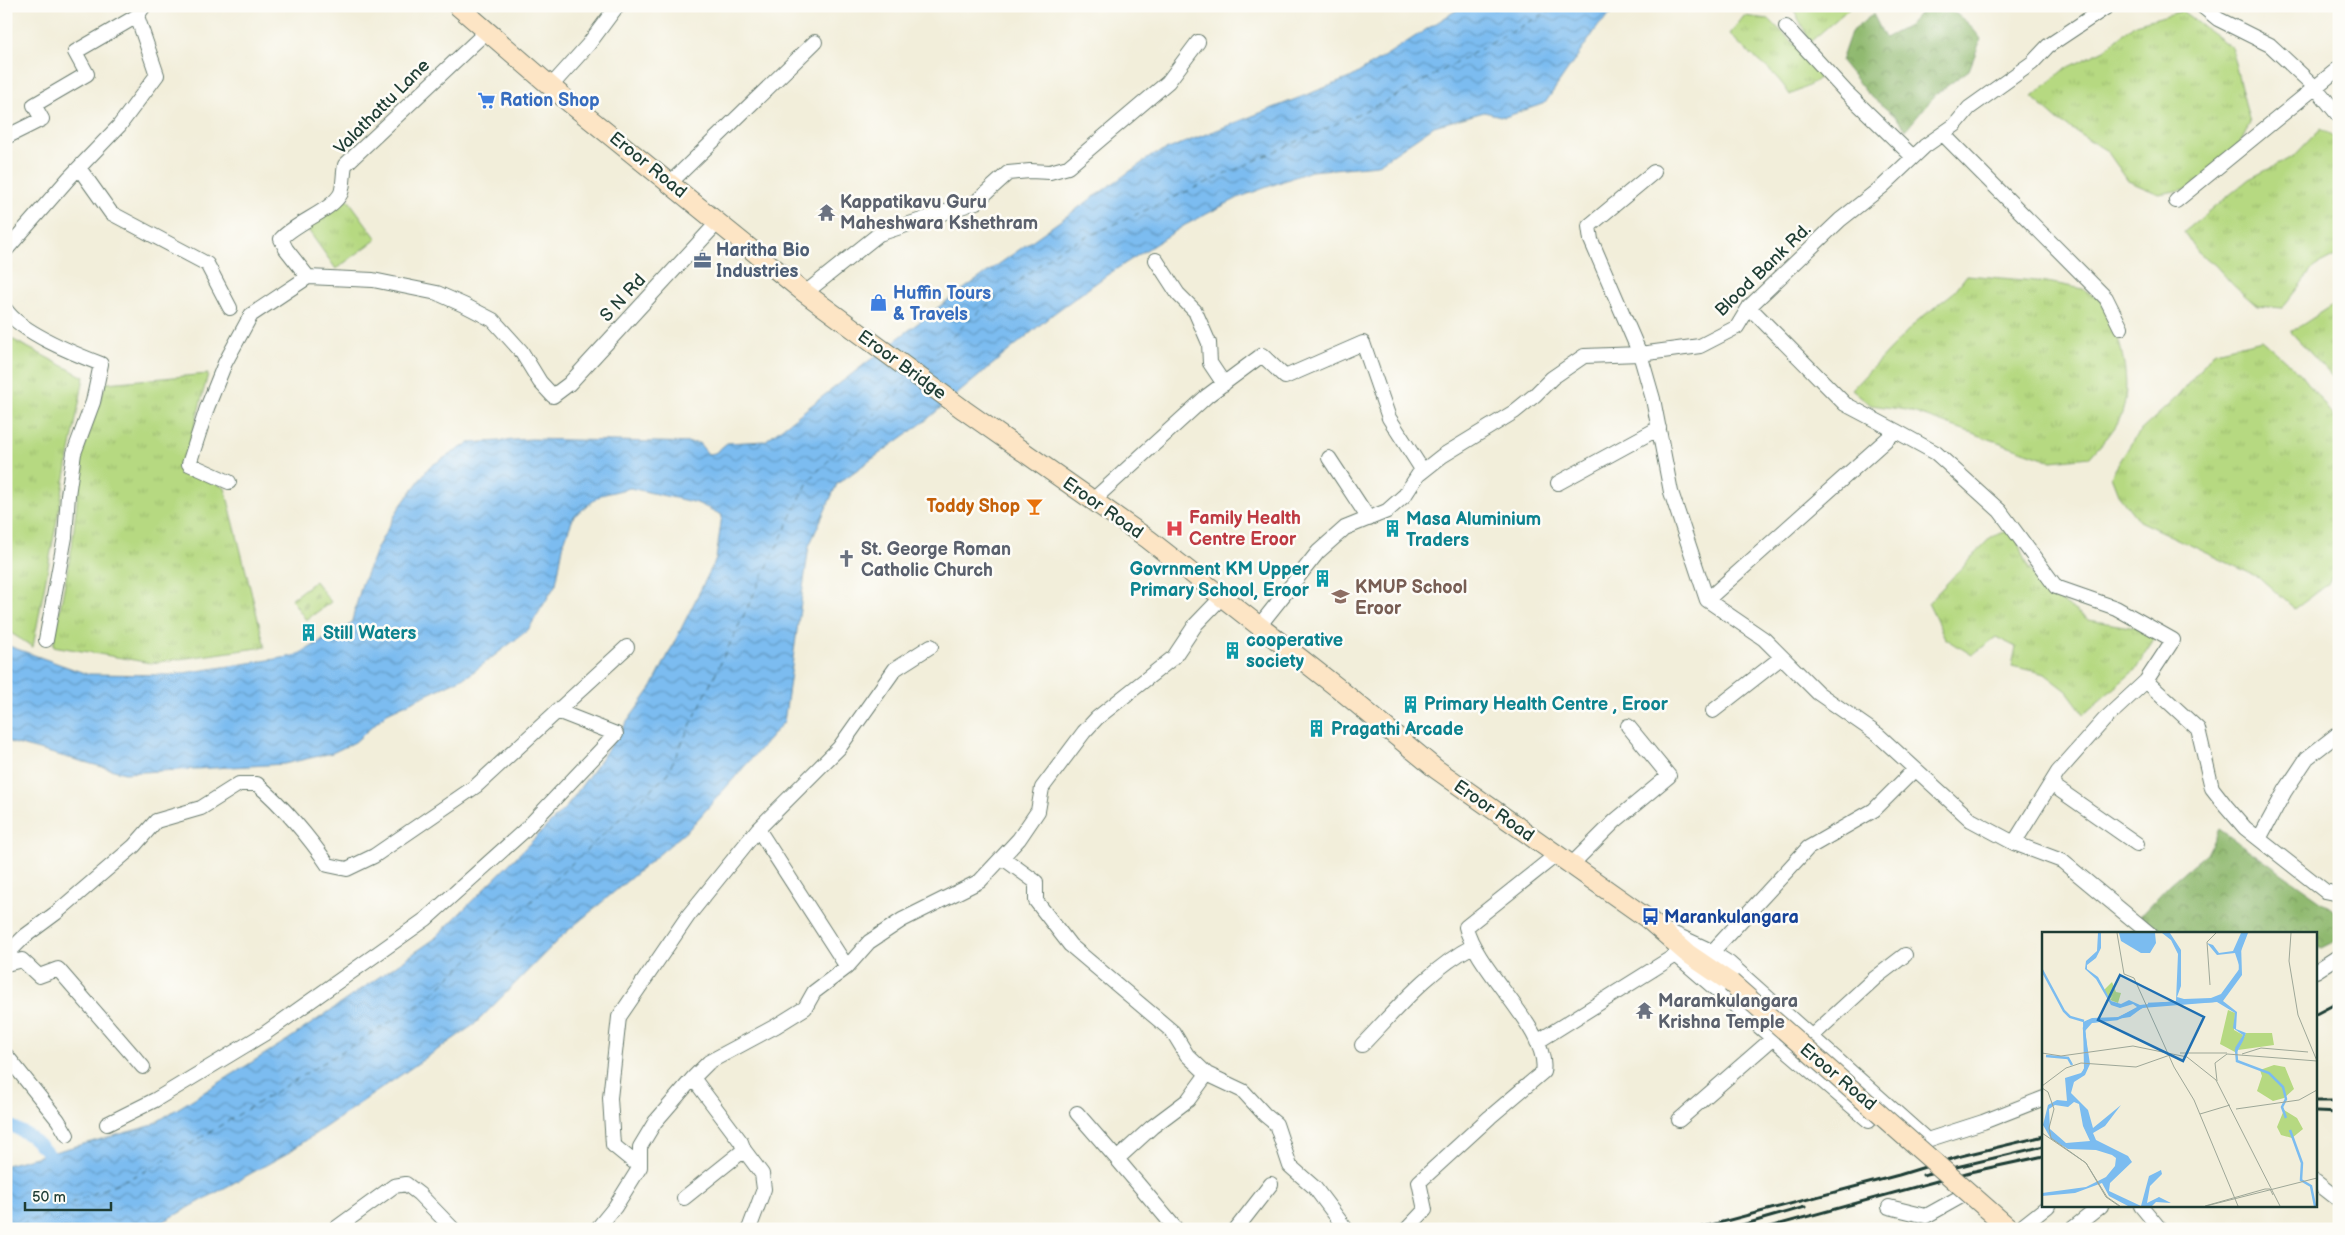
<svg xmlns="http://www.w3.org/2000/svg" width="2345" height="1235" viewBox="0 0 2345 1235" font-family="'Balsamiq Sans',sans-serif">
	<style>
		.grass { fill: url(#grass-tufts); stroke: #6a8b5a }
		.forest { fill: url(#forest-crowns); stroke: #587b52 }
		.cemetery { fill: url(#cemetery-stones); stroke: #6a8b5a }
		.water { fill: url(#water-waves); stroke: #4d7c92 }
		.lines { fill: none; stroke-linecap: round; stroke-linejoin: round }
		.canal { stroke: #7bbcf0; stroke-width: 12 }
		.ferry { stroke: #365d63; stroke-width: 1; stroke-dasharray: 6 5; stroke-linecap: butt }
		.street-casing { stroke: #697b6e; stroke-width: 16 }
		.secondary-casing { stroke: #697b6e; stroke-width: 21 }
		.street { stroke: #fff; stroke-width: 14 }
		.secondary { stroke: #fde5c5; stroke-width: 19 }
		.rail { stroke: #1f3d34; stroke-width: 3 }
		.secondary-bridge-casing { stroke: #697b6e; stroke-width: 21; stroke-linecap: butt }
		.secondary-bridge { stroke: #fde5c5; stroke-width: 19 }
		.labels { text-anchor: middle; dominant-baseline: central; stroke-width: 5; stroke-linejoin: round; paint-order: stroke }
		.shop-label { font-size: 18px; font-weight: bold; fill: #366cbe; stroke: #fdfcf7; text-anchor: start }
		.street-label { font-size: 18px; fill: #1f3d34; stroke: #fdfcf7 }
		.worship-label { font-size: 18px; font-weight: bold; fill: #5b616d; stroke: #fdfcf7; text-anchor: start }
		.service-label { font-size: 18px; font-weight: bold; fill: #4e5e75; stroke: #fdfcf7; text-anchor: start }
		.food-label { font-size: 18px; font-weight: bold; fill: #c56008; stroke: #fdfcf7; text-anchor: end }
		.health-label { font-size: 18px; font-weight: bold; fill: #be3a42; stroke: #fdfcf7; text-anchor: start }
		.culture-label { font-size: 18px; font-weight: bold; fill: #0d838f; stroke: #fdfcf7; text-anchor: start }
		.education-label { font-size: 18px; font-weight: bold; fill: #785e54; stroke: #fdfcf7; text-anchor: start }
		.transit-label { font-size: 18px; font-weight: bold; fill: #164399; stroke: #fdfcf7; text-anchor: start }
		.inset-river { fill: none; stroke: #7bbcf0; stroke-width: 2.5 }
		.inset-road { fill: none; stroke: #9ea798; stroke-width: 1 }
		.view { fill: #1f6fb2; fill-opacity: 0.15; stroke: #1f6fb2; stroke-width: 2.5 }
		.inset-edge { fill: none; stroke: #1f3d34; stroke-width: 2.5 }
	</style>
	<defs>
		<pattern id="grass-tufts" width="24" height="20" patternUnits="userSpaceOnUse" patternTransform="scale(1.25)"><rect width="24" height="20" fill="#b6d981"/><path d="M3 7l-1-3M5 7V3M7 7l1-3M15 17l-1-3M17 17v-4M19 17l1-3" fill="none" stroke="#9cbb70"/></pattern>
		<pattern id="forest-crowns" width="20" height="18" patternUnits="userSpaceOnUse" patternTransform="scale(1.25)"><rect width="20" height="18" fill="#90b96f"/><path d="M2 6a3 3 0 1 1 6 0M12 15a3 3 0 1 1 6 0" fill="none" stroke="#75985c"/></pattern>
		<pattern id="cemetery-stones" width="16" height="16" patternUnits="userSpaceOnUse" patternTransform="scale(1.25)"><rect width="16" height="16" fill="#b6d981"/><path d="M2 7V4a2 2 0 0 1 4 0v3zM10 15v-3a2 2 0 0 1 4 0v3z" fill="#9cbb70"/></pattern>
		<pattern id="water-waves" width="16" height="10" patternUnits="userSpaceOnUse" patternTransform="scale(1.25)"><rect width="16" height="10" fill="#7bbcf0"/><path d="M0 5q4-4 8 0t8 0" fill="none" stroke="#649ac3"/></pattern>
	</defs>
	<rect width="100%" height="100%" fill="#fdfcf7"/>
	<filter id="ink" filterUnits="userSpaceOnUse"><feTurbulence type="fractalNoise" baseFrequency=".02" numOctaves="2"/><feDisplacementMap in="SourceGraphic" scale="10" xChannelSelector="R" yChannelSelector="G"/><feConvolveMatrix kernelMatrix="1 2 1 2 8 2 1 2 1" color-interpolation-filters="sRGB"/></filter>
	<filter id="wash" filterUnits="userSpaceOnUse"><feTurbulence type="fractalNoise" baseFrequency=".0096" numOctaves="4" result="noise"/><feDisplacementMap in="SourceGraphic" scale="20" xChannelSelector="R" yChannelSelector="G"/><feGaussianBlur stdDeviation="1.12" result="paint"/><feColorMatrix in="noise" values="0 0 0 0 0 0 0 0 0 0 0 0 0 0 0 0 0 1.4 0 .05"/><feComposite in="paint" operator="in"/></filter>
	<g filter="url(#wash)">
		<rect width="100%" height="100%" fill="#f2eeda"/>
		<path class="grass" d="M1792,6H1852L1810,42Z
			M2182,11L2231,47L2250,123L2231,162L2203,186L2159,194L2128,181L2107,151L2059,121L2032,97L2063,70L2104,50L2135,24Z
			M1744,16L1769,19L1824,74L1812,84L1790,95C1772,66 1751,58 1730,34Z
			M2320,129L2339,140V254L2314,267L2282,308L2257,306L2233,285L2215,265L2196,250L2184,232L2249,179L2294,156Z
			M347,198L377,239L336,269L306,227Z
			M1967,275L2047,282L2083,289L2109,305C2119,341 2138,394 2115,427C2108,438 2098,447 2090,457L2052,461L1907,410L1871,405L1852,389L1917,321L1953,293Z
			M2339,298V384L2291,332L2330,307Z
			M6,336L84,377L33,647L6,630Z
			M2262,340L2301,374L2339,424V567L2327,585L2295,609L2260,578L2139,521L2118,494L2111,476L2137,434L2178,396L2215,351Z
			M208,374L184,467L225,488L265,647L151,663L53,646L72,546L82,455L106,383Z
			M2013,529L2026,564L2044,590L2089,620L2159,632L2136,669L2084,714L2067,691L2045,674L2012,666L2016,647L1996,637L1972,655L1945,638L1928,603L1991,537Z"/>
		<path class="forest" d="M1926,6H1946L1969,24L1981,39L1969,70L1936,94L1906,130L1895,116L1867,93L1841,61L1851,32L1873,14L1885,38L1908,26Z
			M2219,829L2332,909L2339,916V939L2321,948L2316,945V934H2301L2295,930L2292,934H2166L2140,916L2170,884L2207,853Z"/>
		<path class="cemetery" d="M315,581L331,602L306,620L291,599Z"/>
		<path class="water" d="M1463,6H1619L1599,25L1545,103L1505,117L1484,112L1434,126L1377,165L1311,171L1240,197L1185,225L1107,275L1053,314L925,421L837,484L809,546L784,722L689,829L564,934L475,1024L286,1154L150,1229H6V1165L150,1126L289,1039L433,940L568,805L652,687L716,559L722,515L697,503L630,488L601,495L574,516L564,542L556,584L528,630L469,675L387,713L355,742L332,753L284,764L125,773L13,743L6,740V645L87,674L171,675L295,656L351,624L362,584L378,546L399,508L429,467L469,443L531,439L699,443L708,454L715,453L727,443L765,441L944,303L1153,155L1352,77Z"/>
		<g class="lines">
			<path class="canal" d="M6,1123L30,1136L52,1157"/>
			<path class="ferry" d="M921,368L971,318L1060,249L1393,98L1558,6
				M11,1229L146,1171L423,1002L666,776L809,480L908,381"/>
		</g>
	</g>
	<g filter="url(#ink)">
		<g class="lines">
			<defs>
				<path id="street" d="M2202,6L2218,19L2270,45L2316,88L2339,116
					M1786,27L1846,92L1913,157
					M487,31L345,165C343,174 344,184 341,193C332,211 296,222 281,239L286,249L308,277L373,280L437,293L466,306L493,320L521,351L540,382L553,396L569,384L718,222
					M551,86L588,45L617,6
					M1943,134L2106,298L2121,328
					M6,137L42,119L34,105L87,74L75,52L137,16
					M79,168L111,213L207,264L230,308
					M1654,172L1589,226L1591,240L1640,354L1653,399L1671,492L1707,600L1896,431L1936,453L2000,511L2056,587L2116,608L2173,640L2146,681L2198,729L2212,788L2226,806L2245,828L2325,891L2339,894
					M670,183L815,42
					M2176,201L2339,68
					M6,250L69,178L119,126L157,75L137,16L144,6
					M1156,260L1178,294L1195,311L1209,343L1210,363L1224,384
					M805,293L879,234L976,202L1008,173L1030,171L1050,172L1068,167L1168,82L1198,42
					M1749,307L1845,404L1896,431
					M6,310C22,333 75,354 101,364L93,402L74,453L68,495L65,537L46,640
					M1329,458L1369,519
					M229,482L189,464L207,408L225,363L251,315L308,277
					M1558,483L1659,428
					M1093,500L1207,396L1262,355L1285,377L1363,343L1389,418L1423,471
					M1707,600L1764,639L1818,693L1877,734L1971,820L2014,843L2058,772L2104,720L2146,681
					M1259,626L1318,552L1345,528L1387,511L1405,495L1418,475L1442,456L1514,412L1535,395L1552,378L1584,356L1640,354L1700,346L1737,327L1749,307L1840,220L1883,186L1925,146L1955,125L1969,108L2032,63L2048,46L2108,6
					M1713,711L1782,657
					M2051,784L2137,844
					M758,829L847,967
					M2259,839L2285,791L2307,758L2339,733
					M2014,843L2062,861L2150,934
					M1003,858L1036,882V901L1070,945L1173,1032L1187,1055L1207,1074L1243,1091L1265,1115L1276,1124L1290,1166L1315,1188L1346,1229
					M1571,865L1615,821L1669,776L1628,726
					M1668,931L1705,948L1729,963L1927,1140L1983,1122L2044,1098
					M1712,952L1808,848L1874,810L1914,770
					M6,955L25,936L56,913L134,846L156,821L201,808L239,784H257C282,805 310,838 328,865L347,869L374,856L476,786L627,647
					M6,964L22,960L39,976L58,969L143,1067
					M2316,971L2339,956
					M1812,1036L1875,978L1905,955
					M1537,1042L1676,955L1869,1121L1883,1105
					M1362,1045C1396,1010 1429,969 1473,946
					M6,1055L58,1120L67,1135
					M1077,1113L1117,1159
					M1679,1120L1772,1039
					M107,1124L155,1100L264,1034L426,919L525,830L616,734L557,711
					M744,1150L762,1174L764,1189L749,1229
					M640,1167L613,1145L610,1098L619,1017L688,916L758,829L839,748L895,669L931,646
					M2316,1182L2339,1200
					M684,1198L744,1150L741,1142L693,1078
					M2141,1206L2160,1229
					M1889,1207L1926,1216L1969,1192
					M2024,1225L2048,1206
					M335,1229L394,1186L406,1184L419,1194L453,1229
					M597,1229L615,1207L640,1167V1147L655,1122L693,1078L709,1062L776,1026L805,1008L814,992L847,967L869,942L902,920L980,881L1019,839L1038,811L1042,788L1084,732L1097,718L1174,657L1196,624L1222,597
					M1176,1229L1117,1159L1152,1127L1188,1100L1207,1074
					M1236,1229L1271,1184
					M1407,1229L1425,1210L1419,1182L1490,1117L1543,1072C1551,1032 1476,970 1466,927L1556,855
					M2072,1229L2101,1206"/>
				<path id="secondary" d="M458,6L570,103L805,293L964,410L1148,539L1338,688L1436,769L1648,919L1687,953L1731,983"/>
			</defs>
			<use href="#street" class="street-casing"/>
			<use href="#secondary" class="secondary-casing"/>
			<use href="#street" class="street"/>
			<use href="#secondary" class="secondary"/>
			<path class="rail" d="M2316,1014L2339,1002
				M2316,1101H2339
				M2316,1112L2339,1113
				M1923,1175L2044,1146
				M1696,1229L1899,1175L1961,1156L2044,1136
				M1728,1229L1805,1207
				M1762,1229L1970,1172L2044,1156"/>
			<defs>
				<path id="secondary-bridge" d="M1731,983L2010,1229"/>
			</defs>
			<use href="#secondary-bridge" class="secondary-bridge-casing"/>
			<use href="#secondary-bridge" class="secondary-bridge"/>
		</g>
	</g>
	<defs>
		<symbol id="supermarket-bare" viewBox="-9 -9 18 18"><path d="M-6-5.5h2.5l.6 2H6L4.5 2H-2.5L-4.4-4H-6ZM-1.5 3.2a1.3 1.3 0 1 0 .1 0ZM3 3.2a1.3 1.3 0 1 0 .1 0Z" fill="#3f7fe0" stroke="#fdfcf7" stroke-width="2.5" paint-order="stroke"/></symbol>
		<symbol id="temple-bare" viewBox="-9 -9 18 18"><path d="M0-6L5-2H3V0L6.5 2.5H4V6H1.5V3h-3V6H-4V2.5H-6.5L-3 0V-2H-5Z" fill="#6b7280" stroke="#fdfcf7" stroke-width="2.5" paint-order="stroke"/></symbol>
		<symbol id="office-bare" viewBox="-9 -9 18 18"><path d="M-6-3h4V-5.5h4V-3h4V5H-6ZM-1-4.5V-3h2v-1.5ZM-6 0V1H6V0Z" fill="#5c6f8a" stroke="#fdfcf7" stroke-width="2.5" paint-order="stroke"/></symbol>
		<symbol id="shop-bare" viewBox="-9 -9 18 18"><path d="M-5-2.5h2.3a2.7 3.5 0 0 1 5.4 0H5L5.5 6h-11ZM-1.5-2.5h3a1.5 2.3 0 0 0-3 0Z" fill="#3f7fe0" stroke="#fdfcf7" stroke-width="2.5" paint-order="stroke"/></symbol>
		<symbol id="bar-bare" viewBox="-9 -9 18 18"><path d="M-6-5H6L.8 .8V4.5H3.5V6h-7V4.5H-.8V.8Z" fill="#e8710a" stroke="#fdfcf7" stroke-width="2.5" paint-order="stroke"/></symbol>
		<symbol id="hospital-bare" viewBox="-9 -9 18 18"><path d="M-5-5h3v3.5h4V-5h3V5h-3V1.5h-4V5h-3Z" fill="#e0444e" stroke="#fdfcf7" stroke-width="2.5" paint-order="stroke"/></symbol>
		<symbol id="building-bare" viewBox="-9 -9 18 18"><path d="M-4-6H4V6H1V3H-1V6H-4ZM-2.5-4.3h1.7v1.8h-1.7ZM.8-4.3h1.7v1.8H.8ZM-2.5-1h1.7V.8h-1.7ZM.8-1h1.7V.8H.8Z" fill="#0f9aa8" stroke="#fdfcf7" stroke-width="2.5" paint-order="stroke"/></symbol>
		<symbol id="church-bare" viewBox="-9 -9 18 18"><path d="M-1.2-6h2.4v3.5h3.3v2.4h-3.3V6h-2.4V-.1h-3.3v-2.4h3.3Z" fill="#6b7280" stroke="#fdfcf7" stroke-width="2.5" paint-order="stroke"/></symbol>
		<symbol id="school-bare" viewBox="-9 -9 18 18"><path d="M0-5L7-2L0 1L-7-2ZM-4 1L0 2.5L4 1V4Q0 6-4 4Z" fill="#8d6e63" stroke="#fdfcf7" stroke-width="2.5" paint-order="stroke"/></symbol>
		<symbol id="bus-bare" viewBox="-9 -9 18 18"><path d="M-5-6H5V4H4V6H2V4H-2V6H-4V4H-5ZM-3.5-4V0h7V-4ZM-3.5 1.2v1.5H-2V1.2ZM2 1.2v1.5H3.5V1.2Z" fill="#1a4fb4" stroke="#fdfcf7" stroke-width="2.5" paint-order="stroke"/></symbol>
	</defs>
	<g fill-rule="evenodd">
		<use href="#supermarket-bare" x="474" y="88" width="25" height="25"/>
		<use href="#temple-bare" x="814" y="200" width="25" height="25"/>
		<use href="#office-bare" x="690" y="248" width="25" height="25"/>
		<use href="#shop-bare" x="866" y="290" width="25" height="25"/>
		<use href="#bar-bare" x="1022" y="494" width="25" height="25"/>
		<use href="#hospital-bare" x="1162" y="516" width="25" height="25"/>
		<use href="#building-bare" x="1380" y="516" width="25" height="25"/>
		<use href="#church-bare" x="834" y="546" width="25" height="25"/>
		<use href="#building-bare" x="1310" y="566" width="25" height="25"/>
		<use href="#school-bare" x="1328" y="584" width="25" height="25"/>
		<use href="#building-bare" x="296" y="620" width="25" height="25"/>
		<use href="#building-bare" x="1220" y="638" width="25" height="25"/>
		<use href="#building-bare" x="1398" y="692" width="25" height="25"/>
		<use href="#building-bare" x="1304" y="716" width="25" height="25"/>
		<use href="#bus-bare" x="1638" y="904" width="25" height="25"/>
		<use href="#temple-bare" x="1632" y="998" width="25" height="25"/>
	</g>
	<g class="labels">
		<g class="shop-label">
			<text x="500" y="100">Ration Shop</text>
			<text x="893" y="293">Huffin Tours<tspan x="893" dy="21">&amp; Travels</tspan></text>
		</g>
		<g class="street-label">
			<text transform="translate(382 107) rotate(-45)">Valathattu Lane</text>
			<text transform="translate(648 165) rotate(39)">Eroor Road</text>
			<text transform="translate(1763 270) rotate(-44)">Blood Bank Rd.</text>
			<text transform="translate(623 298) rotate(-47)">S N Rd</text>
			<text transform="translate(902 365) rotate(36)">Eroor Bridge</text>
			<text transform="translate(1103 508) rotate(35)">Eroor Road</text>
			<text transform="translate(1494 811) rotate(35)">Eroor Road</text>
			<text transform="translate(1838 1077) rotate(40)">Eroor Road</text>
		</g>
		<g class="worship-label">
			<text x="840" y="202">Kappatikavu Guru<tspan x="840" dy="21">Maheshwara Kshethram</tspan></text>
			<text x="861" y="549">St. George Roman<tspan x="861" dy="21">Catholic Church</tspan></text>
			<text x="1658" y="1001">Maramkulangara<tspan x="1658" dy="21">Krishna Temple</tspan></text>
		</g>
		<g class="service-label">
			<text x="716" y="250">Haritha Bio<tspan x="716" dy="21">Industries</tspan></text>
		</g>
		<g class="food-label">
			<text x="1020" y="506">Toddy Shop</text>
		</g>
		<g class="health-label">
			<text x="1189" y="518">Family Health<tspan x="1189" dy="21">Centre Eroor</tspan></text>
		</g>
		<g class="culture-label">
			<text x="1406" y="519">Masa Aluminium<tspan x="1406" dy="21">Traders</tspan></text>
			<text x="1309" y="569" text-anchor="end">Govrnment KM Upper<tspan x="1309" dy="21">Primary School, Eroor</tspan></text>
			<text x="323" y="633">Still Waters</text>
			<text x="1246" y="640">cooperative<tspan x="1246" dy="21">society</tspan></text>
			<text x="1424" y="704">Primary Health Centre , Eroor</text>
			<text x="1331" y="729">Pragathi Arcade</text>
		</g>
		<g class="education-label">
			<text x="1355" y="587">KMUP School<tspan x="1355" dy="21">Eroor</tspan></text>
		</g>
		<g class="transit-label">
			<text x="1664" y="917">Marankulangara</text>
		</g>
	</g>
	<g transform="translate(2042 932)">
		<rect width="275" height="275" fill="#f2eeda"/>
		<path d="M70,50L74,60L79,61L76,71L68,68L71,64L68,67L62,58Z" fill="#b6d981"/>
		<path d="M186,78L193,81L192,98L201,103L193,120L178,112ZM204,101H230L232,113L196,118ZM232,133L243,135L252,157L242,166L231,169L215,159L220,144L218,138ZM242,178L255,186L261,197L250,206L239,203L235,195Z" fill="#b6d981"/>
		<path d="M56,1H59V16L54,26L45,33V37L56,45L69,69L79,72L87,68L98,73L134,69L136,22L129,8L120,1H128L139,18V54L135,65L142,67L169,66L179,62L198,36L193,21L175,23L165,11L171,13L177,21L191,19L199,1H206L199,19L200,43L181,69L195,80L194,97L204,101L201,109L195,120L193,116L201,103L191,96L193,81L175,70L100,76L88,85L50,91L43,99L48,132L43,143L32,150L29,161L46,178L51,196L79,173L63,194L51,201L54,208L86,224L90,230L68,251L67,259L99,274L107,244L119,238L120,242L108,254L105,271L117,265L129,271L114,270L110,274H86L67,264L60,251L33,261L0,264V261L44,255L64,245L73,234L74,226L70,223L54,218L26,217L9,207L1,193L6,173L15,168L25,169L23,146L39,141L42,137L41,90L50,86L77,85L95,75L91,72L78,76L69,73L54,47L43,37L44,29L55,19ZM32,170L37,172L41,194L48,209L24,211L8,197L7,177L13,173L26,175ZM77,1H113L114,11L108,21H99L79,9Z" fill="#7bbcf0" fill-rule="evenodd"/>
		<path class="inset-river" d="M0,38L22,79L28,85L42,89M106,72L171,69L179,65L198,42V16L204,1M194,117L195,129L227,141L241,155L244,167L240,175L244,186M4,124L26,126L30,133M45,128L42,96L46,90L75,87L102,74M26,170L28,149L41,142L45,132M248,198L260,231L259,248L269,254L273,274"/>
		<path class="inset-road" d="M75,1L82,42L92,46L132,135L152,168L196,274M249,1L247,29L256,83L275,129M168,53L165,10L174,1M0,121L19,124L91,114L145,125L174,148L238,274M138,121H185M200,122L219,116L266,120M175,149L173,131L185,122L275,129M0,154L24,136L39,131L94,135L128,123M0,156L6,160L12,177L7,196L9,206L44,231L65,265L78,274M194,177L257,168L275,158M158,182L188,173M0,201L44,231L64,265L77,274M163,274L223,257H228L231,263M164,274L275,246"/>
		<path class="view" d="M78,43L162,85L141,129L56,88Z"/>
		<rect width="275" height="275" class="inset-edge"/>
	</g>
	<rect width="2345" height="1235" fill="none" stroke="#fdfcf7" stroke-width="25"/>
	<path d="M25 1202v8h86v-8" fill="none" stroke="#1f3d34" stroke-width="2.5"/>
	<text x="32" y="1202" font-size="15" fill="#1f3d34" stroke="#fdfcf7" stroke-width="4" paint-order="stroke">50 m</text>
</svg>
